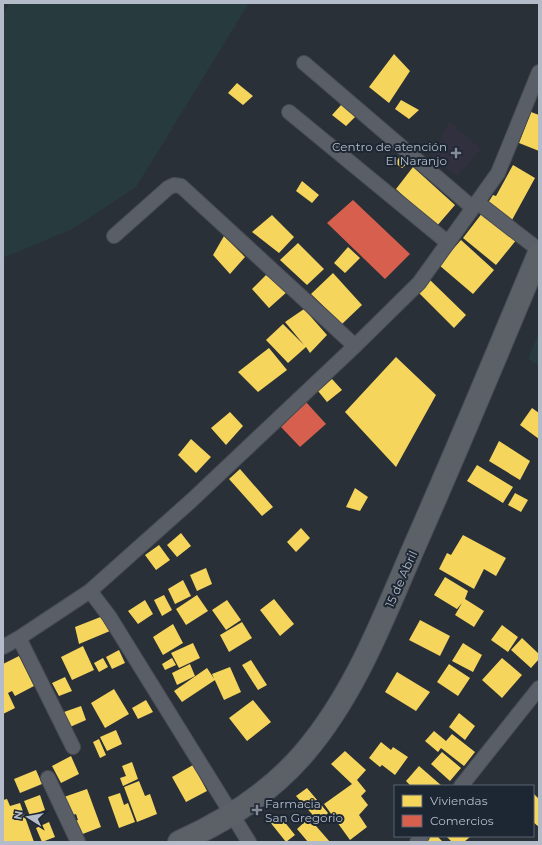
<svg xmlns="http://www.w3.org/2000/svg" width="542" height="845" viewBox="0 0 542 845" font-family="Montserrat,sans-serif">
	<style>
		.medical { fill: #31303e }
		.green { fill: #273a3e }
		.homes { fill: #f6d55c }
		.shops { fill: #d6604d }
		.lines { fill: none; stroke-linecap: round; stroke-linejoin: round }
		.minor-casing { stroke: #484c53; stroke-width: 16 }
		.primary-casing { stroke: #484c55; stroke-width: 24 }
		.minor { stroke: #5a5e66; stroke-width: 14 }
		.primary { stroke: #5c6168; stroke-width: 22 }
		.poi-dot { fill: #848b96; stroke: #1d2633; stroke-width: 1.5 }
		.labels { text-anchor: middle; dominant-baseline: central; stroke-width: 4; stroke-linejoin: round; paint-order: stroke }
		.poi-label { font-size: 12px; fill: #b4bcc9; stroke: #1d2633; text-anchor: end }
		.street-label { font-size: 12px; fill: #b4bcc9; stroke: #1d2633 }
	</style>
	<rect width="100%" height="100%" fill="#2a3038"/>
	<path class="medical" d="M449,122L481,149L458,176L432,157Z"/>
	<path class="green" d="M10,3H249L136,187L72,229L3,258V13Z
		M539,332V366L528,359Z"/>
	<path class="homes" d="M394,54L410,71L389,103L369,87Z
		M237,83L253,96L243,105L228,93Z
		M401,100L419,110L409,119L395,109Z
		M342,104L356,116L346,126L332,115Z
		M531,112L539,115V151L519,143Z
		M401,155L408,163L402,168L395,163Z
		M513,165L535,178L512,220L486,206L493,195L496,196Z
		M413,167L455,205L436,227L396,189Z
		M302,181L319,195L312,203L296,191Z
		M483,212L517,239L496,265L463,238Z
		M272,215L294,237L279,253L252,232Z
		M224,236L245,257L230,274L213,255Z
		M461,240L494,270L473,294L439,265Z
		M298,243L324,269L307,285L280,260Z
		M348,247L360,258L345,273L334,263Z
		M333,273L362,305L342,324L311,294Z
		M266,275L288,291L269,308L252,289Z
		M429,279L466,315L454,328L417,291Z
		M304,309L327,335L310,353L306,347L288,363L266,340L283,324L304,345L285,322Z
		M269,348L287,370L258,392L238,372Z
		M396,357L436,395L396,467L345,412Z
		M332,379L342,390L327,402L318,391Z
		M532,408L539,413V439L520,425Z
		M230,412L243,426L226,445L211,428Z
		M191,439L211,457L196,473L178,455Z
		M499,441L530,461L520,480L489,461Z
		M477,465L513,487L503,503L467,481Z
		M240,469L273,507L262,516L229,479Z
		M355,488L368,497L360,511L346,507Z
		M515,493L528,500L521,512L508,505Z
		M301,528L310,538L296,552L287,542Z
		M181,533L191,546L177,557L167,545Z
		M463,535L506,558L496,576L484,569L474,589L439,569L447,553L451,555Z
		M159,545L170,560L156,570L145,555Z
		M206,568L212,584L197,591L190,575Z
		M445,577L468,591L465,599L484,611L474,627L455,615L462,603L457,609L434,595Z
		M183,580L191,596L175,604L168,589Z
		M164,595L172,610L162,616L154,600Z
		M197,595L208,611L186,625L176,609Z
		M274,599L294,624L280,636L260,610Z
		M145,600L153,614L138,624L128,611Z
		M227,600L241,620L226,630L212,610Z
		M103,616L110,631L79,644L75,627Z
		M420,620L450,636L440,656L409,640Z
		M242,622L252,638L229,652L220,635Z
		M173,624L183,643L163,655L153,637Z
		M502,625L518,637L508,652L491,640Z
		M522,638L539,654V659L531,668L511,650Z
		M193,643L200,658L179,668L171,653Z
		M463,643L482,655L473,672L452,661Z
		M83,646L94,670L72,680L61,657Z
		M119,650L125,663L112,669L106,657Z
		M19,656L34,686L15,696L12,691L8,693L15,708L3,714V664Z
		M103,658L108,667L99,672L94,663Z
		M172,658L176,665L165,670L162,664Z
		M502,658L522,675L502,698L482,680Z
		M251,660L267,685L258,690L242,665Z
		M190,664L195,676L177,685L172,673Z
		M449,664L470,678L458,696L437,682Z
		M230,667L241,692L224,700L212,674Z
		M207,668L215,680L182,702L174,691Z
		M397,672L430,692L416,711L385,692Z
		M65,677L72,691L59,696L52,683Z
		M114,689L129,714L105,728L91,703Z
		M146,700L153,712L138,719L132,708Z
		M253,700L271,722L247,741L229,718Z
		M81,706L86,720L70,727L64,712Z
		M459,713L475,726L465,740L449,727Z
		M116,730L122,744L107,751L100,737Z
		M434,731L446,741L452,734L475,752L464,766L441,748L438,752L425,741Z
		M99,739L106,755L100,758L93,742Z
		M381,742L391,750L393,747L408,757L395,775L382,765L380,767L369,758Z
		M345,751L366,770L357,780L366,791L361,796L368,805L359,815L367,827L350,840L324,804L352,784L331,764Z
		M442,752L461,768L450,781L431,764Z
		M71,756L79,774L61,783L52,766Z
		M132,762L138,779L123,786L120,778L126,776L122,766Z
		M193,765L207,791L186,802L172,777Z
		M419,766L442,786H411L406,781Z
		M36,770L42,784L20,793L14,779Z
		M139,781L145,796L150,794L157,814L137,822L124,787Z
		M307,788L328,813L319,822L296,796Z
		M87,789L101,827L80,835L75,821L78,820L76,814L70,816L64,797Z
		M120,793L124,805L128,803L135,822L119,828L108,797Z
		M533,793L539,799V827L533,822Z
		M40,795L45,810L30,816L24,801Z
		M7,799L10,806L20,803L34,842H3V800Z
		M279,815L295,835L286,842L270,822Z
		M309,818L330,842H308L297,829Z
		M49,822L55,837L42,842L36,828Z
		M426,836H437L443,842H420Z
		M446,836H468L470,837L464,842H452Z"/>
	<path class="shops" d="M353,200L410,254L385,279L327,223Z
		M306,402L326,424L300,447L281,427Z"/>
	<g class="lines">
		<defs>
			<path id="minor" d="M304,63L473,208
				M289,112L447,242
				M477,202L539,250
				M114,236L168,188L174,185L181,186L355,346
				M90,591L109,616L249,842
				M19,638L73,747
				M3,647L19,638L90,591L192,500L355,346L419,283L498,173L539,72
				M48,778L78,842
				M461,786L539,688
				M417,842L422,836"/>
			<path id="primary" d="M179,842C226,821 272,791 305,752C356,692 384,616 415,545C458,448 498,351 539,253"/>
		</defs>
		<use href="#minor" class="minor-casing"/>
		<use href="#primary" class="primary-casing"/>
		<use href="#minor" class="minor"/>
		<use href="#primary" class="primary"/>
	</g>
	<g class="poi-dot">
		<path d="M454 147h4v4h4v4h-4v4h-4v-4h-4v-4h4z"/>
		<path d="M255 804h4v4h4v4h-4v4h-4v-4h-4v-4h4z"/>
	</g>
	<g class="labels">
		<g class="poi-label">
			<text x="447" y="146">Centro de atención<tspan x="447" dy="14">El Naranjo</tspan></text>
			<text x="265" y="803" text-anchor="start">Farmacia<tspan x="265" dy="14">San Gregorio</tspan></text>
		</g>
		<g class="street-label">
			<text transform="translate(401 579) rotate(-66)">15 de Abril</text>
		</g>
	</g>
	<rect width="542" height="845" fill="none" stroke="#b4bcc9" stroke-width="8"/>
	<rect x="394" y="785" width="140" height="52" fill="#1d2633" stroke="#59626f"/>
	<rect x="402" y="795" width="20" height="12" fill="#f6d55c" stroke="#59626f"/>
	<text x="430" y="805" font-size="12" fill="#b4bcc9">Viviendas</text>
	<rect x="402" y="815" width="20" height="12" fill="#d6604d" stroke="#59626f"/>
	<text x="430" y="825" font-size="12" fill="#b4bcc9">Comercios</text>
	<g transform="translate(28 817) rotate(281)" stroke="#1d2633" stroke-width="3" paint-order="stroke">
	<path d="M0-3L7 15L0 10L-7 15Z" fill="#b4bcc9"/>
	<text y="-6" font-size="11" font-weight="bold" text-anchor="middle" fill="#b4bcc9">N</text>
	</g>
</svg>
